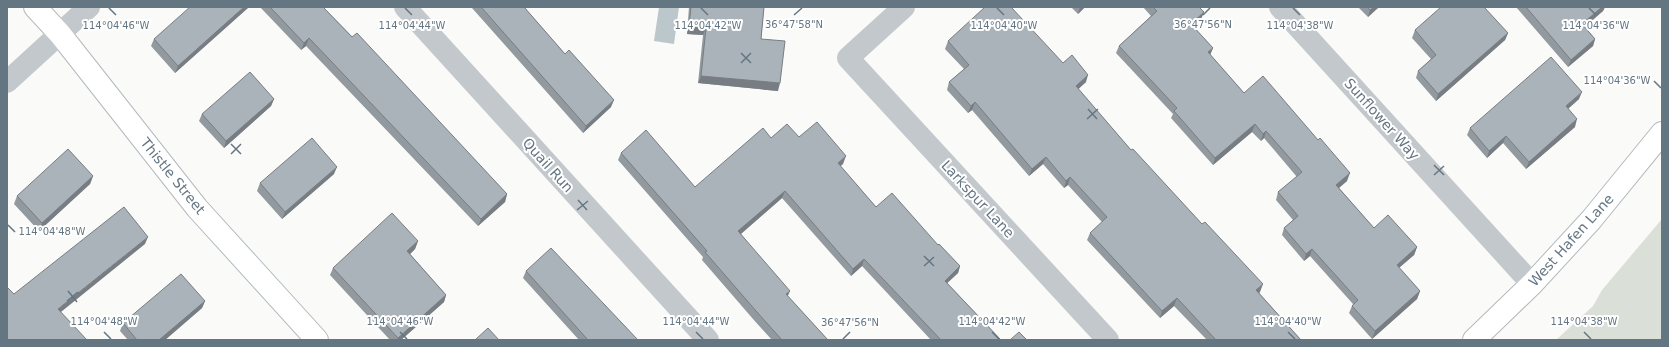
<svg xmlns="http://www.w3.org/2000/svg" width="1669" height="347" viewBox="0 0 1669 347" font-family="'DejaVu Sans',sans-serif">
	<style>
		.green { fill: #dadfd7 }
		.water { fill: #bbc7cb }
		.lines { fill: none; stroke-linecap: round; stroke-linejoin: round }
		.secondary-casing { stroke: #b3babf; stroke-width: 24 }
		.street { stroke: #c3c8cc; stroke-width: 22 }
		.secondary { stroke: #fff; stroke-width: 22 }
		.wall { fill: #929a9f }
		.shaded-wall { fill: #777d82 }
		.building { fill: #aab3b9; stroke: #777d82 }
		.ticks { fill: none; stroke: #657683; stroke-width: 1.5 }
		.labels { text-anchor: middle; dominant-baseline: central; stroke-width: 4; stroke-linejoin: round; paint-order: stroke }
		.street-label { font-size: 14px; fill: #657683; stroke: #fff }
		.ticks-label { font-size: 10px; text-anchor: middle; fill: #657683; stroke: #fff; stroke-width: 4; stroke-linejoin: round; paint-order: stroke }
	</style>
	<rect width="100%" height="100%" fill="#fafaf8"/>
	<path class="green" d="M1662,219V340H1556L1593,306L1602,290Z"/>
	<path class="water" d="M659,7H679L674,44L654,41Z"/>
	<g class="lines">
		<defs>
			<path id="secondary" d="M35,7L60,34L197,208L317,340
				M1474,340L1532,284L1591,220L1662,133"/>
		</defs>
		<use href="#secondary" class="secondary-casing"/>
		<path class="street" d="M405,7L708,340
			M904,7L848,58L1108,340
			M1280,7L1532,284
			M7,82L89,7"/>
		<use href="#secondary" class="secondary"/>
	</g>
	<path class="wall" d="M249,7L175,73L151,46L154,39Z
		M260,7H323L507,194L505,202L478,226L306,46L301,50Z
		M473,7H524L611,107L583,133L472,8Z
		M689,7H764L761,39L778,91L698,83L703,35L687,34Z
		M1071,7H1085L1078,14Z
		M1143,7H1199L1204,12L1201,19L1193,27L1213,48L1210,55L1244,93L1347,181L1339,188L1374,228L1417,247L1414,255L1399,268L1420,291L1417,299L1372,339L1349,313L1352,306L1353,304L1310,256L1304,261L1282,235L1284,228L1293,220L1276,200L1278,192L1297,177L1264,138L1261,141L1252,132L1213,165L1171,118L1173,114L1116,53L1119,46L1151,16Z
		M1358,7H1379L1368,17Z
		M1516,7H1605L1603,11L1585,27L1595,39L1593,46L1568,67Z
		M1415,30L1508,33L1505,40L1436,101L1416,78L1418,71L1431,59L1412,38Z
		M948,41L1063,63L1086,82L1078,89L1131,150L1260,292L1259,293L1301,340H1207L1174,306L1160,318L1087,240L1090,233L1102,222L1068,185L1064,188L1043,164L1029,176L972,110L968,113L947,90L949,82L964,69L945,49Z
		M274,99L271,106L224,148L199,121L202,114Z
		M1579,99L1568,109L1575,127L1526,169L1503,143L1487,158L1467,135L1470,128Z
		M771,138L843,164L840,166L876,207L938,245L960,266L958,273L947,283L1001,340H931L862,266L851,276L782,198L741,234L788,297L828,340H772L753,319L702,260L703,257L618,160L621,153L695,187Z
		M334,174L282,219L257,191L260,183Z
		M93,176L90,184L39,231L14,204L17,196Z
		M418,241L415,249L410,254L446,295L444,302L401,340H390L330,275L333,268Z
		M526,271L638,340H579L523,278Z
		M205,301L202,308L165,340H128L120,331L123,323Z"/>
	<path class="shaded-wall" d="M244,7H249L175,73L178,66Z
		M1080,7H1085L1078,14Z
		M1374,7H1379L1368,17L1370,10Z
		M1602,7H1605L1603,11L1579,31L1582,24Z
		M1204,12L1201,19L1188,31L1191,24Z
		M689,26L706,28L703,35L687,34Z
		M1508,33L1505,40L1436,101L1438,94Z
		M309,38L306,46L301,50L304,43Z
		M1595,39L1593,46L1568,67L1571,60Z
		M1213,48L1210,55L1208,52Z
		M1088,75L1086,82L1073,94L1076,86Z
		M701,76L780,83L778,91L698,83Z
		M1582,92L1579,99L1563,113L1566,106Z
		M274,99L271,106L224,148L226,141Z
		M614,100L611,107L583,133L586,126Z
		M975,102L972,110L968,113L971,106Z
		M1577,119L1575,127L1526,169L1529,162Z
		M1255,124L1252,132L1213,165L1215,158Z
		M1266,131L1264,138L1261,141L1263,134Z
		M1506,136L1503,143L1487,158L1489,151Z
		M846,156L843,164L835,171L838,163Z
		M1046,157L1043,164L1029,176L1032,169Z
		M337,167L334,174L282,219L285,212Z
		M1350,173L1347,181L1334,192L1336,185Z
		M93,176L90,184L39,231L42,223Z
		M1070,177L1068,185L1064,188L1066,181Z
		M785,191L782,198L736,238L738,231Z
		M507,194L505,202L478,226L481,219Z
		M148,237L145,244L56,316L58,309Z
		M418,241L415,249L405,259L407,251Z
		M1417,247L1414,255L1394,272L1397,265Z
		M1312,249L1310,256L1304,261L1306,254Z
		M864,259L862,266L851,276L853,269Z
		M960,266L958,273L942,288L945,281Z
		M1263,284L1260,292L1254,298L1256,290Z
		M790,291L787,298L786,294Z
		M1420,291L1417,299L1372,339L1375,331Z
		M446,295L444,302L401,340H397L398,338Z
		M1177,298L1174,306L1160,318L1162,311Z
		M205,301L202,308L165,340H159Z"/>
	<path class="building" d="M190,7H244L178,66L154,39Z
		M270,7H323L352,37L357,33L507,194L481,219L309,38L304,43Z
		M481,7H524L565,54L569,50L614,100L586,126Z
		M691,7H764L761,39L785,41L780,83L701,76L706,28L689,26Z
		M985,7H1011L1063,63L1072,55L1088,75L1076,86L1131,150L1133,149L1202,224L1205,222L1263,284L1256,290L1301,340H1216L1177,298L1162,311L1090,233L1107,217L1070,177L1066,181L1046,157L1032,169L975,102L971,106L949,82L969,65L948,41Z
		M1153,7H1199L1204,12L1191,24L1213,48L1208,52L1244,93L1263,76L1318,140L1320,138L1350,173L1336,185L1374,228L1388,215L1417,247L1397,265L1420,291L1375,331L1352,306L1358,300L1312,249L1306,254L1284,228L1298,216L1278,192L1302,172L1266,131L1263,134L1255,124L1215,158L1174,111L1177,108L1119,46L1157,11Z
		M1367,7H1374L1370,10Z
		M1441,7H1484L1508,33L1438,94L1418,71L1436,55L1415,30Z
		M1526,7H1602L1582,24L1595,39L1571,60Z
		M1551,57L1582,92L1566,106L1577,119L1529,162L1506,136L1489,151L1470,128Z
		M250,72L274,99L226,141L202,114Z
		M817,122L846,156L838,163L876,207L892,193L938,245L939,244L960,266L945,281L1001,340H941L864,259L853,269L785,191L738,231L790,291L786,294L828,340H782L756,311L705,252L707,251L621,153L646,130L695,187L763,128L771,138L787,124L799,137Z
		M312,138L337,167L285,212L260,183Z
		M68,149L93,176L42,223L17,196Z
		M124,207L148,237L58,309L87,340H7V287L14,294Z
		M392,213L418,241L407,251L446,295L398,338L333,268Z
		M551,248L638,340H588L526,271Z
		M181,274L205,301L159,340H137L123,323Z
		M488,328L499,340H475Z
		M1019,332L1027,340H1010Z"/>
	<path class="ticks" d="M109,8L116,15M405,8L412,15M701,8L708,15M997,8L1004,15M1293,8L1300,15M1589,8L1596,15M794,15L802,8M1203,15L1210,8M741,53L751,63M741,63L751,53M1654,81L1661,88M1088,109L1097,119M1087,119L1098,109M231,144L241,154M231,154L241,144M1434,165L1444,175M1434,175L1444,166M578,200L587,210M577,210L588,201M8,225L15,232M924,256L934,266M924,266L934,257M68,291L77,302M67,301L78,292M104,332L111,339M400,332L407,339M696,332L703,339M992,332L999,339M1288,332L1295,339M1584,332L1591,339M843,339L850,332"/>
	<g class="labels">
		<g class="street-label">
			<text transform="translate(1382 119) rotate(48)">Sunflower Way</text>
			<text transform="translate(548 165) rotate(48)">Quail Run</text>
			<text transform="translate(173 176) rotate(51)">Thistle Street</text>
			<text transform="translate(978 199) rotate(47)">Larkspur Lane</text>
			<text transform="translate(1571 240) rotate(-48)">West Hafen Lane</text>
		</g>
	</g>
	<g class="ticks-label">
		<text x="794" y="28">36°47'58"N</text>
		<text x="1203" y="28">36°47'56"N</text>
		<text x="116" y="29">114°04'46"W</text>
		<text x="412" y="29">114°04'44"W</text>
		<text x="708" y="29">114°04'42"W</text>
		<text x="1300" y="29">114°04'38"W</text>
		<text x="1004" y="29">114°04'40"W</text>
		<text x="1596" y="29">114°04'36"W</text>
		<text x="1617" y="84">114°04'36"W</text>
		<text x="52" y="235">114°04'48"W</text>
		<text x="104" y="325">114°04'48"W</text>
		<text x="400" y="325">114°04'46"W</text>
		<text x="696" y="325">114°04'44"W</text>
		<text x="992" y="325">114°04'42"W</text>
		<text x="1288" y="325">114°04'40"W</text>
		<text x="1584" y="325">114°04'38"W</text>
		<text x="850" y="326">36°47'56"N</text>
	</g>
	<rect width="1669" height="347" fill="none" stroke="#657683" stroke-width="16"/>
</svg>
